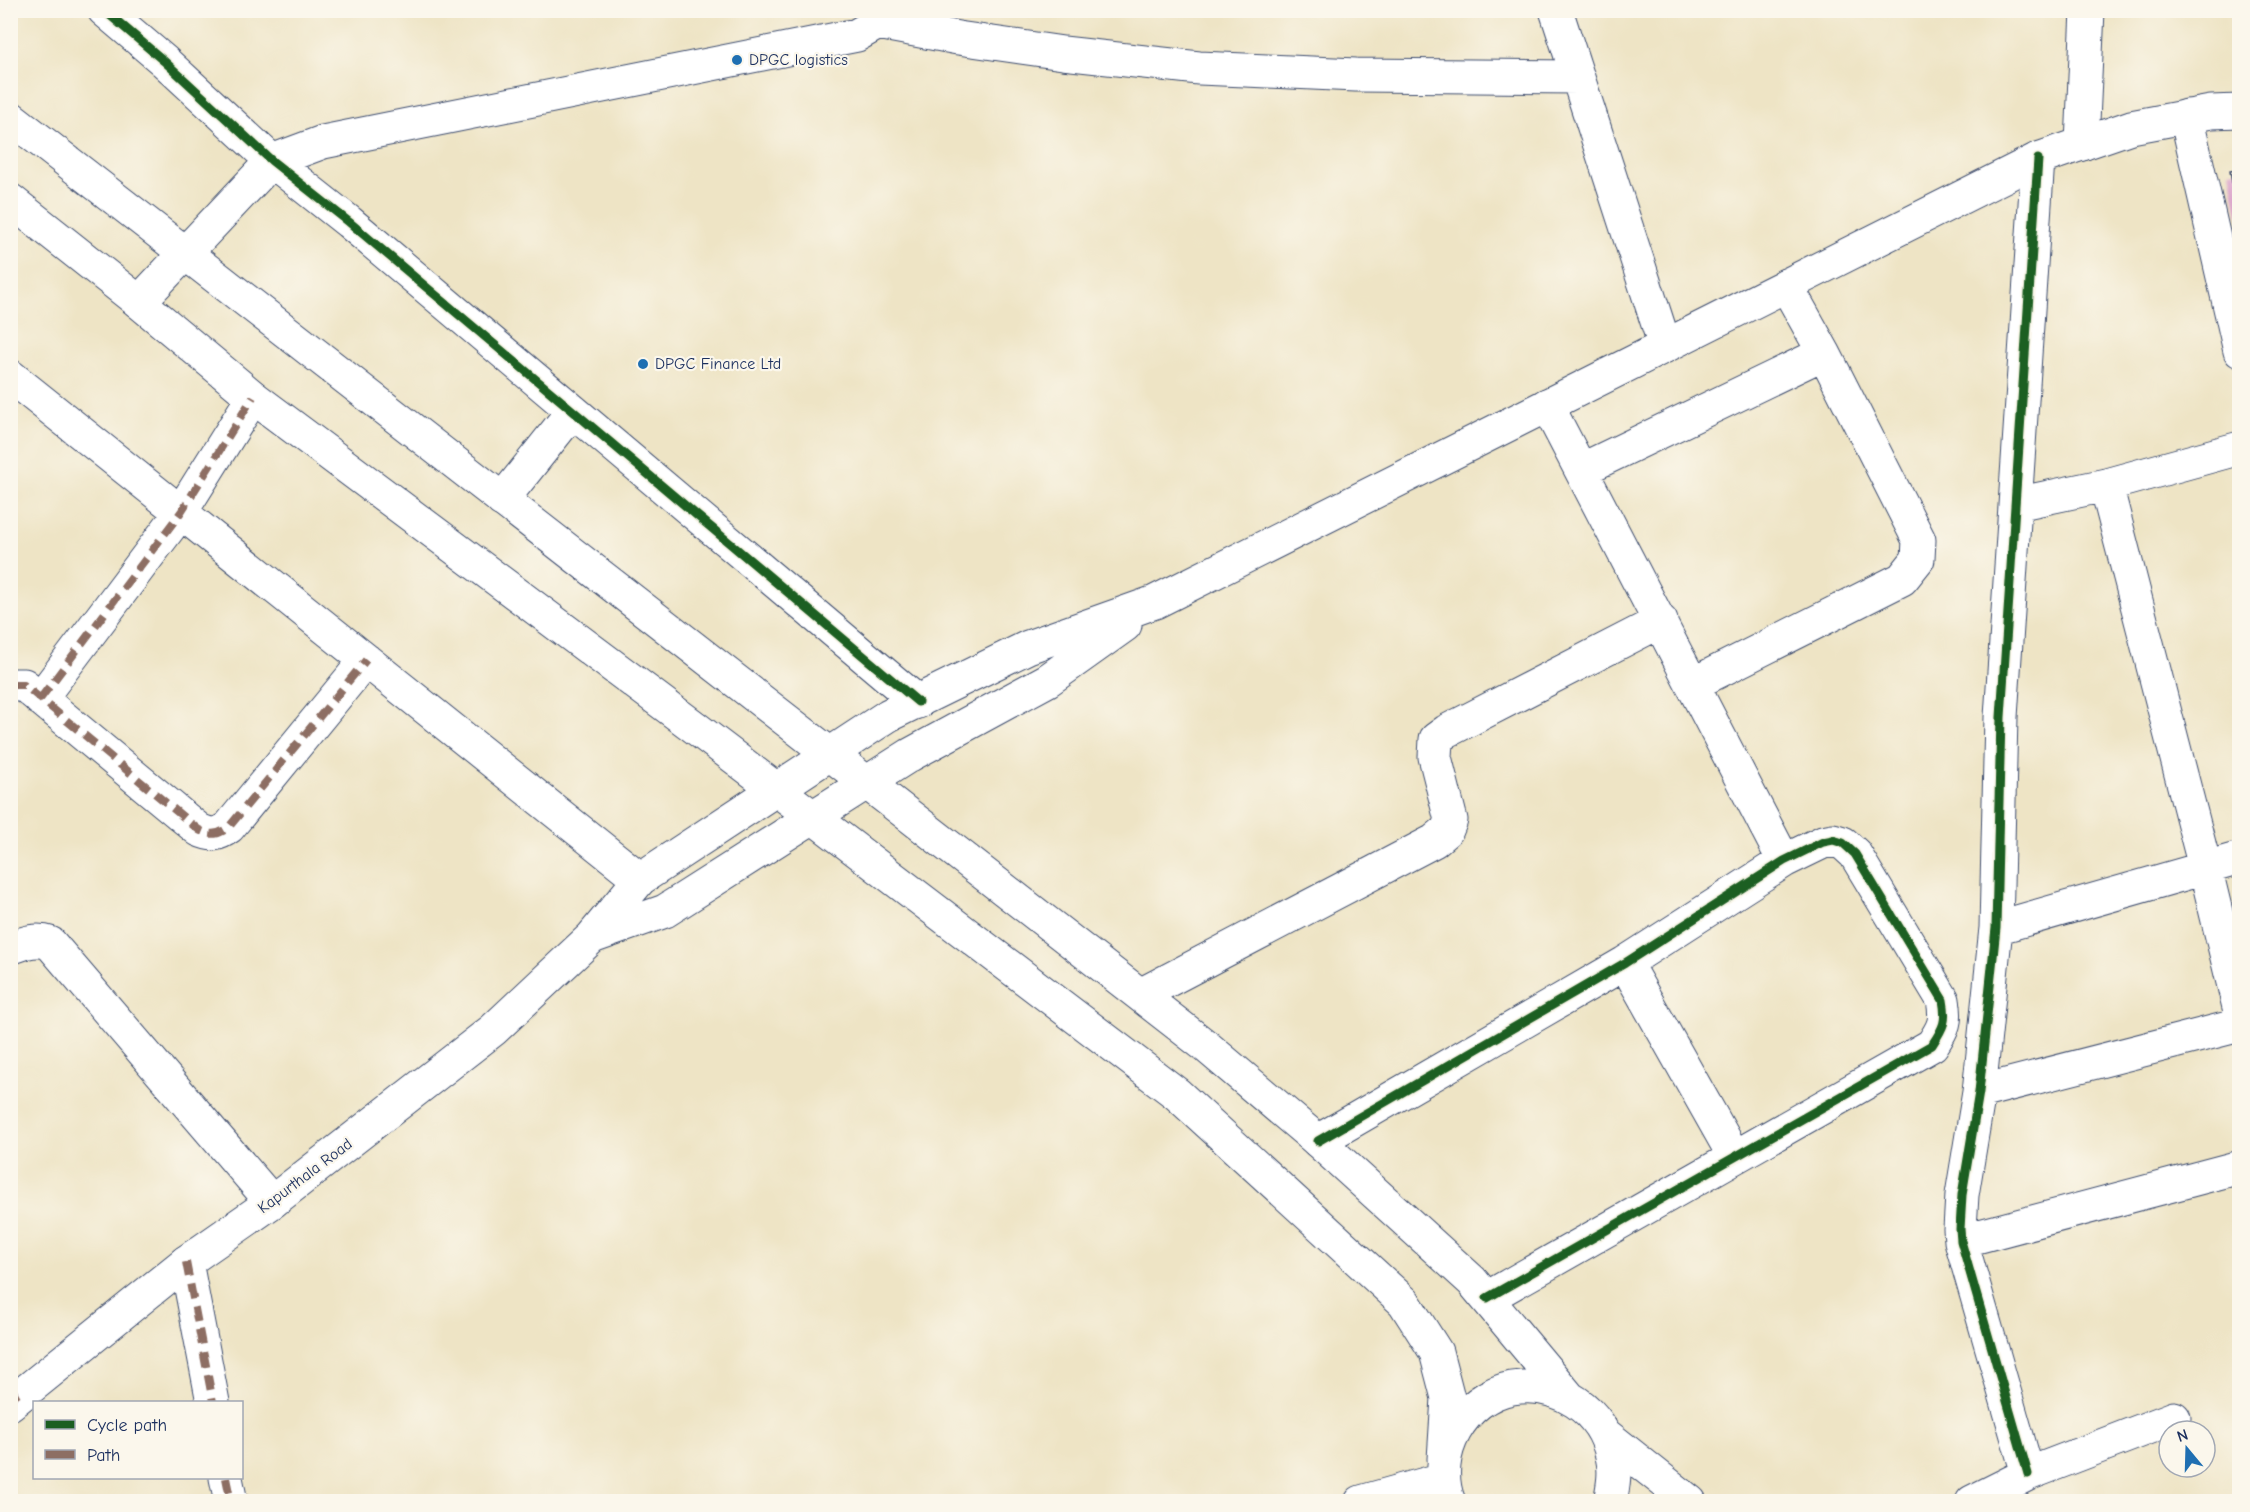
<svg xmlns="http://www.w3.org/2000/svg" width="2250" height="1512" viewBox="0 0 2250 1512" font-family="'Comic Neue',sans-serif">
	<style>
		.building { fill: #d99ec9 }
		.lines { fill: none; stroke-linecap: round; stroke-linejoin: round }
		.minor-casing { stroke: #3b4a6d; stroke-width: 35 }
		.major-casing { stroke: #3b4a6d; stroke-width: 35 }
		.minor { stroke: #fff; stroke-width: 33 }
		.major { stroke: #fff; stroke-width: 33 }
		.quiet { stroke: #8d6e63; stroke-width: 8; stroke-dasharray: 15 8; stroke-linecap: butt }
		.cycleway-casing { stroke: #fbf7ec; stroke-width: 13 }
		.cycleway { stroke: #1b5e20; stroke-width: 9 }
		.poi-dot { fill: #1f6fb2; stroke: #fbf7ec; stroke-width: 2 }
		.labels { text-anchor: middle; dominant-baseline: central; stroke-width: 4.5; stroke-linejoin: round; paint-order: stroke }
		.poi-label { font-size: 16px; fill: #1b2f5e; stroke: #fbf7ec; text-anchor: start }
		.street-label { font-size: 16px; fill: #1b2f5e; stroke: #fbf7ec }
	</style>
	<rect width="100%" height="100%" fill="#fbf7ec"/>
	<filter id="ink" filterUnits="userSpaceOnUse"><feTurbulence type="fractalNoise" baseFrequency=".0167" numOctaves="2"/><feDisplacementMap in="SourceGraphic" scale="12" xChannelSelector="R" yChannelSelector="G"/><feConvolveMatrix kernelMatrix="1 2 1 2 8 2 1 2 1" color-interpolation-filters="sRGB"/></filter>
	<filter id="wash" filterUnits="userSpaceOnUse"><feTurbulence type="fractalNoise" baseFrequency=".008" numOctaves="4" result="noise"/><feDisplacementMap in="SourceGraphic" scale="24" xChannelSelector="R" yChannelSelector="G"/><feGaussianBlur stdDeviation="1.35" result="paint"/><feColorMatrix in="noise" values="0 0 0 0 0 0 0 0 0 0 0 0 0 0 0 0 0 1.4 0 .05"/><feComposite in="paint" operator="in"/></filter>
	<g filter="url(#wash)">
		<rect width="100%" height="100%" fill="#eee4c5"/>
		<g id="blocks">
			<path class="building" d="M2240,169V216H2238L2230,171Z"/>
		</g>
	</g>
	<g filter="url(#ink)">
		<use href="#blocks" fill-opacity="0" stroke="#3b4a6d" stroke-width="1.5"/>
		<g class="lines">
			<defs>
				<path id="minor" d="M104,10L164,61L272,161L349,222L918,702
					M1556,10L1665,346
					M878,23L958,38L1063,53L1199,68L1356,75L1578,77
					M2186,116L2240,351
					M2082,144L2088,10
					M139,302L272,161L323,142L857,35L878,23L879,10
					M10,376L640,879
					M1547,405L1784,861
					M1581,470L1824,353
					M2106,485L2205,867L2240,1011
					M502,500L573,411
					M2016,504L2106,485L2240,448
					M1693,684L1902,579L1918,559L1919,540L1824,353L1786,285
					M10,685H24L199,830C212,836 218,835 229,827L366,660
					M40,699L181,512L253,397
					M1996,928L2240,858
					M10,948C24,943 36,938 50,943L272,1202
					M1625,963L1734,1156
					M1142,994L1434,841L1447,830L1451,820L1435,757L1436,739L1447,731L1661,621
					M1979,1092L2240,1025
					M1318,1141L1625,963L1784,861L1823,842L1833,840L1843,843L1855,854L1943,1000C1947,1021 1944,1027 1932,1045L1487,1298
					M1961,1241L2240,1167
					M186,1262L213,1402
					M2028,1474L1961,1241L1960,1229L1962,1195L1979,1092L1996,928L2001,717L2038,159
					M226,1478L231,1502
					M1972,1502L2028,1474L2174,1418"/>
				<path id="major" d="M10,117L1207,1047L1318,1141L1472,1281L1568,1396
					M10,200L139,302L253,397L693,726L1177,1094L1404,1302L1436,1352L1448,1398L1444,1459
					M592,937L665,911L910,755L1048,680L1125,625
					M10,1404L186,1262L272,1202L493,1030L592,937L640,879L889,715L1028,647L1155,602L2038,159L2131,127L2211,112L2240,111
					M1607,1436L1690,1502
					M1361,1502L1443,1479
					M1449,1502C1430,1455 1463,1397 1512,1388C1559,1380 1603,1411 1612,1456C1616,1471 1613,1487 1610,1502"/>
			</defs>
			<use href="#minor" class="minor-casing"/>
			<use href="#major" class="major-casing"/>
			<use href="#minor" class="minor"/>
			<use href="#major" class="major"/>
			<path class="quiet" d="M10,685H24L199,830C212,836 218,835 229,827L366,660
				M40,699L181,512L253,397
				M186,1262L213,1402
				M10,1386L17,1398
				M226,1478L231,1502"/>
			<defs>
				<path id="cycleway" d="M104,10L164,61L272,161L349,222L918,702
					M1318,1141L1625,963L1784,861L1823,842L1833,840L1843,843L1855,854L1943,1000C1947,1021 1944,1027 1932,1045L1487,1298
					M2028,1474L1961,1241L1960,1229L1962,1195L1979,1092L1996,928L2001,717L2038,159"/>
			</defs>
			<use href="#cycleway" class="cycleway-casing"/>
			<use href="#cycleway" class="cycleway"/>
		</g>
	</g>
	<g class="poi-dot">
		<circle cx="737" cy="60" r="6"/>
		<circle cx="643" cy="364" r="6"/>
	</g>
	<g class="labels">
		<g class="poi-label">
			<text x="749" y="60">DPGC logistics</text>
			<text x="655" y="364">DPGC Finance Ltd</text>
		</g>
		<g class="street-label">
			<text transform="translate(305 1176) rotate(-37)">Kapurthala Road</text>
		</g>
	</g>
	<rect width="2250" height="1512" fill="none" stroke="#fbf7ec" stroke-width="36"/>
	<rect x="33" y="1401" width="210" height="78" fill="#fbf7ec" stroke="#a1a7b3" stroke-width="1.5"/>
	<rect x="45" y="1420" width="30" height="9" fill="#1b5e20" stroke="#a1a7b3" stroke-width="1.5"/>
	<text x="87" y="1431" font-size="18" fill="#1b2f5e">Cycle path</text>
	<rect x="45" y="1450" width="30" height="9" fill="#8d6e63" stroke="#a1a7b3" stroke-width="1.5"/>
	<text x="87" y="1461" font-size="18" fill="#1b2f5e">Path</text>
	<g transform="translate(2187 1449) rotate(341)"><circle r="28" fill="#fbf7ec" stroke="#a1a7b3" stroke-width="1.5"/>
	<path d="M0-4.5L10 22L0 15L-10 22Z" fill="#1f6fb2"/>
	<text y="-9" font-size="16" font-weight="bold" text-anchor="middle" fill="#1b2f5e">N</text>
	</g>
</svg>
